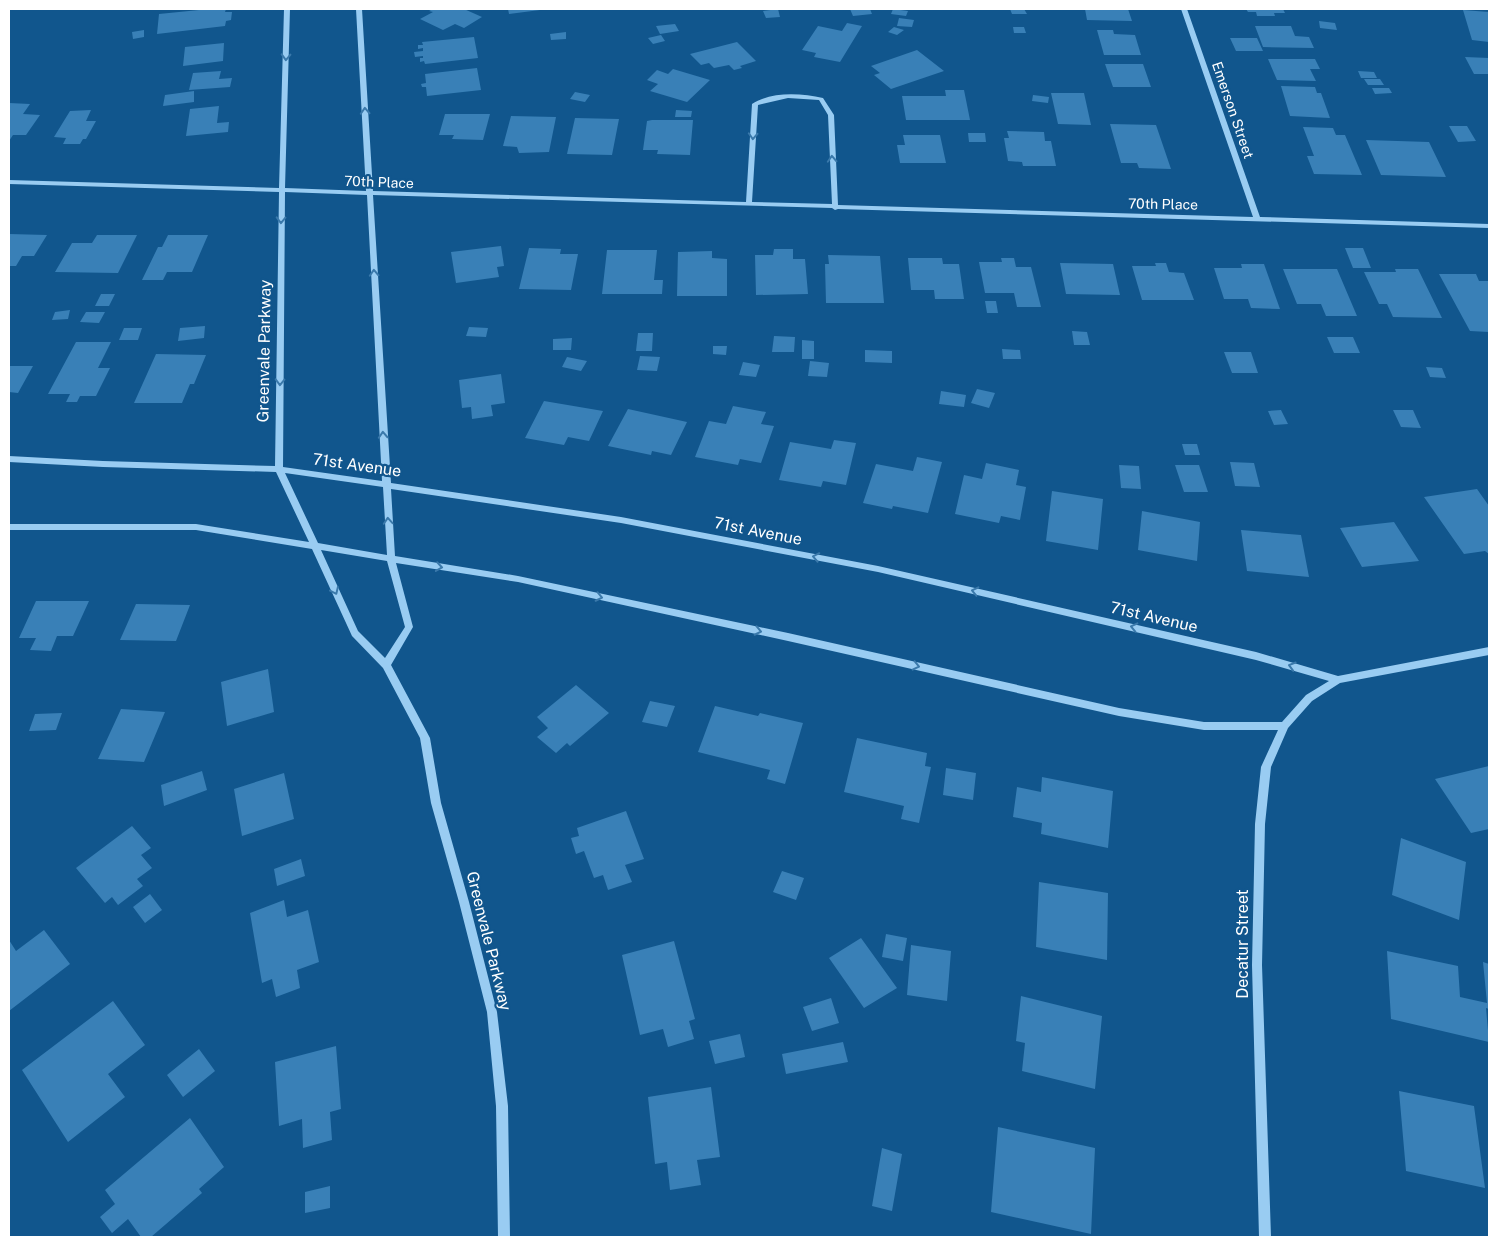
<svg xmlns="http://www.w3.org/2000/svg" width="1498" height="1246" viewBox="0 0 1498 1246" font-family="'Public Sans',sans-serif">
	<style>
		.building { fill: #3980b7 }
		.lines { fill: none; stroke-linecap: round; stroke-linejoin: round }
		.minor { fill: #99ccf2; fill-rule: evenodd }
		.oneway { stroke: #3a79ab }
		.labels { text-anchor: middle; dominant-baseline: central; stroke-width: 4.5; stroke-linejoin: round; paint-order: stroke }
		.far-street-label { font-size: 14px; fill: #fff; stroke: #11568d }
		.street-label { font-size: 16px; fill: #fff; stroke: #11568d }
	</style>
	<rect width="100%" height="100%" fill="#11568d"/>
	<path class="building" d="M209,9H226L225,12H232L231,20L226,21L225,26L157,34L159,14Z
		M433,9H464L482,17L464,28L455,24L443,30L420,19L433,12L429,11Z
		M508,9H540V10L509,14Z
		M778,9L780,17L766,18L763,11Z
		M850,9H870L872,14L853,16Z
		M893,9L908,11L906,16L891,14Z
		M1010,9H1024L1027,14H1012Z
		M1085,9H1128L1132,21L1087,20Z
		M1246,9H1283L1285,13H1274L1275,16H1257L1256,12H1248Z
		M1463,10L1489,12V42L1472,40Z
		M899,18L914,20L912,27L897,26Z
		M1319,21L1335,23L1337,30L1320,28Z
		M847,23L862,26L840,62L814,57L816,53L802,50L818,26L842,31Z
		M675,24L679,31L660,34L656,26Z
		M1255,26H1291L1295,36L1309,37L1314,48L1263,47Z
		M894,27L904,30L897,35L888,32Z
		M1013,27H1024L1026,33H1014Z
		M144,30V37L133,39L132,32Z
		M1097,30H1113L1114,34L1135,35L1141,55H1104Z
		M566,32V39L551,40L550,34Z
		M661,35L665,41L653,44L648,38Z
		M474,37L478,58L425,64L424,61L420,62V58H423V56L415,57L414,52L423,51V48L418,49V45H423L422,42Z
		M1230,38H1257L1263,51H1236Z
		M737,42L756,61L740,66L742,68L734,70L729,65L714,68L709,63L701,65L690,54Z
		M224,43L223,61L183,66L185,47Z
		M917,50L944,71L891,89L874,75L880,73L871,66Z
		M1465,57L1489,58V74H1474Z
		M1268,59H1315L1320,69H1310L1316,81L1277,80Z
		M1105,64H1143L1151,87H1113Z
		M477,68L481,90L427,96L426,87H422L421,84L426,83L425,74Z
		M673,69L710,80L687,102L650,91L658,84L647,80L657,70L668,74Z
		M221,71L219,79L232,78L230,87L189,90L193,73Z
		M1358,71L1374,72L1377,78H1361Z
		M1364,79H1380L1384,85H1368Z
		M1281,86L1315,87L1317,93H1321L1330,118L1290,116Z
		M1372,88H1389L1392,93L1375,94Z
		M945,90H964L970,120H906L902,96H946Z
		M194,91V102L163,106L165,95Z
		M575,92L590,95L585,102L570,99Z
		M1051,93H1084L1091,125L1058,124Z
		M1033,95L1049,97L1048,103L1032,101Z
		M9,103L30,104L23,114L40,115L26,135H13L9,141Z
		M219,106L217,123L229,122L228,132L186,136L190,109Z
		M91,110L86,121H96L86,139H83L80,144H63L66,138L54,137L70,111Z
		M676,110L692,111L691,117H675Z
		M445,114H490L483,140L452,139L454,135H439Z
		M511,116L556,117L549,152L519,153L517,147L503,146Z
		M575,118L619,119L612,155L567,154Z
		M652,120H693L690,155L657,154L658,150H643L647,121Z
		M1110,124L1156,125L1171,169L1139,168L1137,163H1121Z
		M1449,126H1467L1476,141L1458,142Z
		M1303,127L1333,128L1336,135H1345L1362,175L1314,174L1307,156H1314Z
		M1007,131L1044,132L1045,141H1051L1056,166H1023L1022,162L1008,161L1004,138H1009Z
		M968,133H985L986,142H969Z
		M903,135H940L946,163H900L897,145H905Z
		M1366,140L1429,142L1446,177L1381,175Z
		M9,234L47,235L34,256H22L16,266H9Z
		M97,235H137L118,273L55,272L72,243H92Z
		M168,235H208L192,272H167L163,280H142L158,247H162Z
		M501,246L504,266L497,267L499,277L456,283L451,252Z
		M529,248L561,249L560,254H578L571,290L519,289Z
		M1345,248H1363L1371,268H1353Z
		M774,249H793V259H805L808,294L756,295L755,255H773Z
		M607,250H657L654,280H663L662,294H602Z
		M712,251V258L727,259V296H677L678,252Z
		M828,255L880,256L884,303H826L825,264H829Z
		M908,258H942L943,264H959L964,299H935L934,290H911Z
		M1001,258H1014L1016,267H1031L1041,307H1017L1014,293H985L979,262H1002Z
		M1060,263L1113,264L1120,295L1066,294Z
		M1155,263H1166L1169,272L1184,273L1194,300H1142L1132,266H1156Z
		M1241,264H1264L1280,309L1251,308L1248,299H1224L1214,268H1242Z
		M1283,269H1337L1357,316H1326L1321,304H1297Z
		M1395,269H1418L1442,318L1393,317L1387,304H1379L1364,272H1396Z
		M1439,274H1476L1479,281H1489V332L1470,331Z
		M101,294H115L109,306H95Z
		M985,301H996L998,313H987Z
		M70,310L68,319L52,320L55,312Z
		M86,312H105L99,323L80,322Z
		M205,326L204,338L178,341L180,328Z
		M469,327L488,328L486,337L466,336Z
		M124,328H142L138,340H119Z
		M1072,331L1087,332L1090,345H1074Z
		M638,333H653L652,351H636Z
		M774,336L795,337L794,352H772Z
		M1327,337H1353L1360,353H1334Z
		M572,338L571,350H553V339Z
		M802,340L814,341V359H802Z
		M76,342H111L98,368H110L96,396H80L77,402H66L70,394H48Z
		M713,346H727L726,355L713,354Z
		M1002,349L1020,350L1021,359H1003Z
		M865,350L892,351V363L865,362Z
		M1224,352H1251L1258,373H1232Z
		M156,354L206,355L194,384H190L182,403H134Z
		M640,356L660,357L657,371L637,370Z
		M567,357L587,361L581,371L562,367Z
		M810,361L829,363L827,377L808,376Z
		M743,362L760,365L756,377L739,375Z
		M9,366H33L18,393L9,392Z
		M1426,367L1442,368L1446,378L1430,377Z
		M501,374L505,403L491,405L493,416L472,419L471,407L462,408L459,380Z
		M977,389L995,393L989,408L971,403Z
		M941,391L966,395L964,407L939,404Z
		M544,401L603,411L589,441L568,437L564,445L525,438Z
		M733,406L766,412L761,424L774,426L761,463L740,459L738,465L695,457L709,421L726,424Z
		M628,409L687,422L671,455L652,451L651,455L608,446Z
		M1281,410L1288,424L1274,425L1268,411Z
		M1393,410H1413L1421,428L1401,427Z
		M834,440L856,443L846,485L823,481L821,487L779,480L790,442L831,449Z
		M1182,444H1197L1200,455H1185Z
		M917,457L942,462L928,513L893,506L892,509L863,503L876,464L913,471Z
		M1230,462L1254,463L1260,487L1235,486Z
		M986,463L1019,470L1016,485L1026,487L1020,520L1001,516L999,523L955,514L964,475L982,479Z
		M1119,465L1139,466L1141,489L1121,488Z
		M1175,465H1199L1208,492H1184Z
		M1477,489L1489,506V554L1485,551L1464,554L1424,497Z
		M1052,491L1103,499L1098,550L1046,541Z
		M1142,511L1200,522L1197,561L1138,550Z
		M1394,522L1419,561L1362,567L1340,528Z
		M1241,530L1301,535L1309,577L1247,571Z
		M36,601H89L73,636H57L51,651L30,650L36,638H19Z
		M136,604L190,605L176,641L120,640Z
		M268,669L274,712L227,726L221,682Z
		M576,685L609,713L570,746L567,743L556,753L537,737L548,728L537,717Z
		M650,701L675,706L667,727L642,722Z
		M715,706L758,716L760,713L803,723L785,784L767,779L770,770L698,752Z
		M121,709L165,712L144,762L98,759Z
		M62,713L56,730L29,731L35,714Z
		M857,738L927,753L925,766L931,767L919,823L901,819L904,806L844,792Z
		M1489,766V829L1471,833L1435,779Z
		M946,768L976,773L973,800L943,795Z
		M202,771L207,790L164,806L161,785Z
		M284,773L294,819L242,836L234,789Z
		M1042,777L1113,791L1108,848L1041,834L1042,823L1013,817L1017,787L1041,792Z
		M626,811L644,859L625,865L632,882L608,890L603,875L594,878L584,851L576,854L571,838L579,836L577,828Z
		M132,826L151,848L141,855L152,868L137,879L143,886L118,905L112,897L105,903L76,868Z
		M1401,838L1466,862L1459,920L1392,895Z
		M301,859L305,876L277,886L274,869Z
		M782,871L804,878L796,900L773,892Z
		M1039,882L1108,893L1107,960L1036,947Z
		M150,894L162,910L145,923L133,907Z
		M284,900L287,917L308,910L319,962L297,970L300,988L276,997L272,979L262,983L250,913Z
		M44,930L70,964L9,1011V940L16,951Z
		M886,934L907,938L903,961L882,957Z
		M861,938L897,988L864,1008L829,958Z
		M674,941L695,1019L689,1021L694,1039L668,1047L663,1029L640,1035L622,955Z
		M911,945L951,951L947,1001L907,995Z
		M1387,951L1458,966L1460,997L1487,1003L1483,962L1489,964V1009L1486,1008L1489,1042L1391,1019Z
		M1021,996L1102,1016L1095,1089L1022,1071L1025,1043L1016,1041Z
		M831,998L839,1023L812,1031L803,1007Z
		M113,1001L145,1045L108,1074L125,1097L68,1142L22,1070Z
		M740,1034L745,1057L715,1064L709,1041Z
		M843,1042L848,1062L786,1074L782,1054Z
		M336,1046L341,1109L330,1112L332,1140L303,1148L302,1119L279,1126L275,1062Z
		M199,1049L215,1071L183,1097L167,1075Z
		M711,1087L720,1157L697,1160L701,1185L670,1190L667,1162L655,1164L648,1097Z
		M1399,1091L1474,1106L1485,1188L1406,1171Z
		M190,1118L224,1167L199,1189L202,1193L151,1237H141L128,1219L112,1233L100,1217L115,1204L105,1190Z
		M998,1127L1095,1148L1091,1234L991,1212Z
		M882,1148L902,1154L892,1211L872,1206Z
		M330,1186V1208L305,1213V1192Z"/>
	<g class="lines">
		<path class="minor" d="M284,9H290L285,188L366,191L356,9H362L373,191L746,202L752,104C772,91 801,93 823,98L834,115L838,205L1253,217L1181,9H1187L1260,217L1489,224V228L838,209L835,210L832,208L373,195L391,483L621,517L878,566L1256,652L1338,676L1489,647V655L1340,683L1312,701L1288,728L1271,767L1265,824L1262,965L1271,1237H1259L1252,965L1255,824L1261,767L1278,730H1204L1119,716L788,641L518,582L396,563L413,627L391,665L430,738L441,803L469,902L497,1012L508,1106L510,1237H498L496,1106L487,1012L459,902L431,803L420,738L383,668L352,636L312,549L196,530H9V524H196L309,542L276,472L103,467L9,462V456L103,461L275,466L279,192L9,184V180L279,188ZM788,98L819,100L828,115L832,204L752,202L758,105ZM285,192L367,195L382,481L283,467ZM285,473L383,487L387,555L318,543ZM391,489L621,523L878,572L1256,660L1329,681L1306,695L1282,722H1204L1119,708L788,633L518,576L395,556ZM321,550L387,561L405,627L385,658L358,631Z"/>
	</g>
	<defs><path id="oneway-chevron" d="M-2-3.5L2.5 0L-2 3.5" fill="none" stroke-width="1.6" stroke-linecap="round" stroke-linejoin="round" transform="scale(1.25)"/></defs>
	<g class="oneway">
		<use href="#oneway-chevron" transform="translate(286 57) rotate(92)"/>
		<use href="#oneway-chevron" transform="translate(365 111) rotate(-93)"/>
		<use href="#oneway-chevron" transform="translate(753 136) rotate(93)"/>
		<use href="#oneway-chevron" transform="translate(832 159) rotate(-93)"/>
		<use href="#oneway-chevron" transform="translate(281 220) rotate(91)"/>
		<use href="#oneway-chevron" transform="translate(374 273) rotate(-93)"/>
		<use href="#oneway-chevron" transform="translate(280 382) rotate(91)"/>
		<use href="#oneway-chevron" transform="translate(383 435) rotate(-93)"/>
		<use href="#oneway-chevron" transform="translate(388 521) rotate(-94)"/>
		<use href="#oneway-chevron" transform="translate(816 557) rotate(-169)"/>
		<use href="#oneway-chevron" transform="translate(439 567) rotate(9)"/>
		<use href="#oneway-chevron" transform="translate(335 591) rotate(65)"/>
		<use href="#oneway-chevron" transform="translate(975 591) rotate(-167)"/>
		<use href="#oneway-chevron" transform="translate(599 597) rotate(12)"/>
		<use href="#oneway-chevron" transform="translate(1134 627) rotate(-167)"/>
		<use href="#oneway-chevron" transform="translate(758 631) rotate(12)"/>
		<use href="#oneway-chevron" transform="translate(916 666) rotate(13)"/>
		<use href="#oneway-chevron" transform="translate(1292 666) rotate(-164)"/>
	</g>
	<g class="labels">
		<g class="far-street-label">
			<text transform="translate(1233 110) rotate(71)">Emerson Street</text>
			<text transform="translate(379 182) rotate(2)">70th Place</text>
			<text transform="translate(1163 204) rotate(1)">70th Place</text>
		</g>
		<g class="street-label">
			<text transform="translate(264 351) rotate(-89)">Greenvale Parkway</text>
			<text transform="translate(357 465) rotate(8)">71st Avenue</text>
			<text transform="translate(758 531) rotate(11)">71st Avenue</text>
			<text transform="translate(1154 617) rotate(13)">71st Avenue</text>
			<text transform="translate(489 941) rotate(76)">Greenvale Parkway</text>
			<text transform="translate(1242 944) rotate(-90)">Decatur Street</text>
		</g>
	</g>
	<rect width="1498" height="1246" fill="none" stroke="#ffffff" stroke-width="20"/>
</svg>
